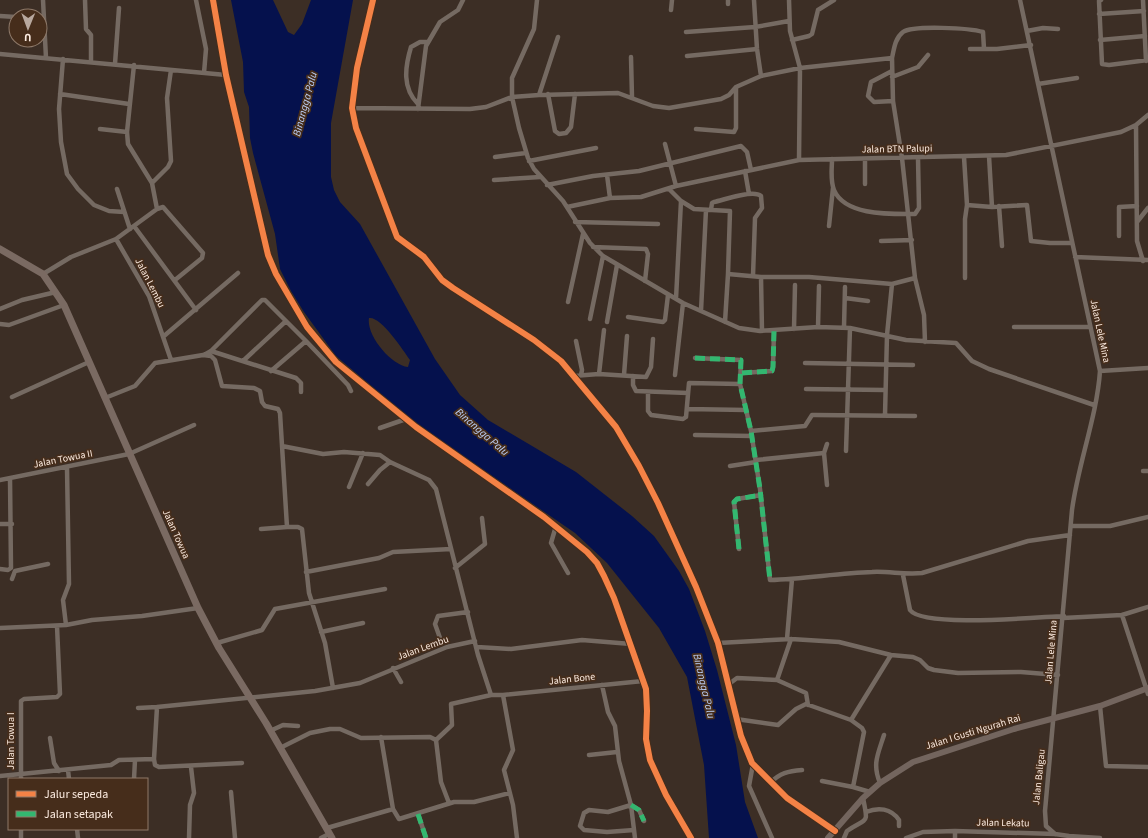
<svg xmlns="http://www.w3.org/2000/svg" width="1148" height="838" viewBox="0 0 1148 838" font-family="'Source Sans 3',sans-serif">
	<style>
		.water { fill: #05114d; fill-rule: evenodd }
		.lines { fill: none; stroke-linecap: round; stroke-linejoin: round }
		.street { stroke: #756a62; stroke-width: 4.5 }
		.secondary { stroke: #73655e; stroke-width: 6 }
		.primary { stroke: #7a6a62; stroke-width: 7 }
		.quiet { stroke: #33b770; stroke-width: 5; stroke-dasharray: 10 5; stroke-linecap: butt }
		.cycleway-casing { stroke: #462d1b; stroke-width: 8 }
		.cycleway { stroke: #f48246; stroke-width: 6 }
		.labels { text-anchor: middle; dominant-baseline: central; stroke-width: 3.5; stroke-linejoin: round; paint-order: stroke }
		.street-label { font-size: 10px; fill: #fbeadf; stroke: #462d1b }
		.water-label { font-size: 11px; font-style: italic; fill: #bed2fb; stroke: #462d1b }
	</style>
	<rect width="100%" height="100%" fill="#3c2e25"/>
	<path class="water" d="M231,0H273L288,32L294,35L302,24L311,0H353L331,123V177L334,190L340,202L360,224L435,359L460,395L488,420L576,472L632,516L654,536L679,571L689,589L705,631L717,670L736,745L745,802L758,838H709L704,765L687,677L659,628L607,563L575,533L415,423L336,356L304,312L291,291L280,269L275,234L253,153L250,138L249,107L244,92L243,62ZM369,318C381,316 403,350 410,360L408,367C391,365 366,335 369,318Z"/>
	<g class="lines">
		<path class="street" d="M43,0L46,58
			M85,0L86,29L91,35V62
			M196,0L206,49L204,73
			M213,0L226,75L268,255L276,274L307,327L336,362L416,427L544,517L587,552L597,563L604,576L614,598L646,689L647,711L646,739L650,760L666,795L691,838
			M373,0L357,68L352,108L356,128L397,237L424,257L442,280L453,288L534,340L561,361L616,427L639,466L658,503L696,587L718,643L741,736L752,763L787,798L835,831
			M537,0L534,29L512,78V97L519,128L528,158L534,169L563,201L590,243L603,256L683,303L739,328L760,331L818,327L850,328L906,340L956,343L972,361L989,369L1094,405
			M728,0V4
			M754,0L757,49L761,76
			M789,0L790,31L800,68L799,160L1006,155L1121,132L1136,125L1148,115
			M1020,0L1100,371C1097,416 1078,464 1072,510L1045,811L1046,826L1055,834
			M1101,0L1099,1L1102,64L1109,65L1148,60
			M1143,0L1146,61
			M671,10L672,0
			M1099,14L1144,11
			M0,16L16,17
			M1027,31L1043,28L1058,29
			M686,32L755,27L789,21
			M792,40L809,36L812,34L818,10L834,0
			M1100,40L1145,36
			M970,49H997L1031,45
			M0,54L226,75
			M687,56L757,49
			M631,57L632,97
			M892,58C894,49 895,38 903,32C913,25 970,28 983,32L984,49
			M63,59L59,109L61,142L67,174L78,189L94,205L109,211L124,212
			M115,64L119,8
			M134,65L127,132L128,144L152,183L157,209
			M892,71L871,82L868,96L874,102L893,101
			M892,77L918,67L928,55
			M1038,84L1077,78
			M60,94L129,104
			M548,94L555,131L559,134L566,133L571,127L575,94
			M539,95L558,37
			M418,104C402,88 405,67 411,47L420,42H428
			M352,108L470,109L486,107L512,97L539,95L618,93L653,106L669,108L721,99L729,95L736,87L761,76L800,68L892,58L893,101L902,158L915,278L924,315L925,342
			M418,109L426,46L440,22L458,10L463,0
			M1136,125L1137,241L1143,261
			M100,129L127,132
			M696,129L734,132L736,128V87
			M665,144L676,186
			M495,157L526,153
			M964,157L967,205L965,219V278
			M832,159C832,169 830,180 834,190C845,216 891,214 915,214L919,208L918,158
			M865,159V184
			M529,161L596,148
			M745,171L749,194
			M607,175L610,198
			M494,180L540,177
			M152,183L168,167L171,161L167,98L171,70
			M547,185L593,176L639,171L741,146L747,152L751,170
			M117,189L130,229
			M669,189L681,201L694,209L730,211L728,274L725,322
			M967,205L992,207L989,156
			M999,206L1002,246
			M567,207L610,198L641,197L676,186L799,160
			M992,207L1027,205L1031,241L1050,243H1072
			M711,210L712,203L714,202C724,200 753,189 761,196L762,208L755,218L753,276
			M575,222L658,224
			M1137,222L1148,208
			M134,226L196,310
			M829,226L833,188
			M1119,236V207L1137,206
			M116,239L149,296L171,360
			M881,241L912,240
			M593,247L646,249L648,254L645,281
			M1075,257L1148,260
			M43,274L71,257L116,239L157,209L163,207L203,253L202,258L175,280
			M728,274L761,277L762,331
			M761,277H809L892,284L915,278
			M845,298L868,301
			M676,299L681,201
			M568,302L583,234
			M0,309L22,300L56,292
			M701,311L706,210
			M628,317L663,322L665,320L668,295
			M590,319L603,256
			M607,322L617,265
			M0,324L9,325L64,305
			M818,327L819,286
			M844,327L845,287
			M1014,327H1090
			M794,329L795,285
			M164,336L238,273
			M306,341L348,385L351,391
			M576,341L582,370L581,375
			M211,351L296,378L301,383V392
			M204,355L211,351L262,300H265L306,341L271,371
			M695,358L741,360L740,384L751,431L760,489L770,580C805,579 838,573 872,572C889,571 905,575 922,573L1028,541L1070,535
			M243,361L286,321
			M805,363L913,365
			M1100,371L1148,368
			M742,373L772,371L773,367L774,331
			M599,374L604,330
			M624,375L627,336
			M675,375L683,303
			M573,376L599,374L646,377L651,367L653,339
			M633,376V385L636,391L688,393
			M806,389L885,390
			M648,393V411L651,415L683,419L686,417L689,383L740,384
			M12,397L89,362
			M105,398L135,386L155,363L203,355L211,356L215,360L222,386L254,388L260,391L262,402L265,406L278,409L280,413L287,527H298L302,529L309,593L325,643L333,688
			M687,409L746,410
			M885,415L887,335L892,284
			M380,428L406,419
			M751,431L805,426L812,415H815L915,416
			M695,435L752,436
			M282,446L323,454L344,452L380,455L390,462L429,480L436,489L478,655L491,695H503
			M846,451L850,328
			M824,453L827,444
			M756,460L824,453L827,485
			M730,466L756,462
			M1143,471H1148
			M0,480L129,454L194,425
			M368,484L380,470L390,462
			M349,487L363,453
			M0,524H12
			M556,526L551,543L568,573
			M1071,526H1110L1148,517
			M261,529L287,527
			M739,549L734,502L737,499L761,495
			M455,568L485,544L482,518
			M0,569L8,570L11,568L10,478
			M306,572L379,558L393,552L451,549
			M903,575L910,610C923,628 1038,617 1064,616
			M12,579L15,571L48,564
			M1122,615L1148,694
			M1063,618L1122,615L1148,607
			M66,625L63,600L69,584L67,468
			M0,628L66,625L92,620L142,616L198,608
			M321,632L363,623
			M440,638L435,624L438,616L468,612
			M787,639L792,579
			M791,639L777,680L806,693L808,705
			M217,643L262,630L275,609L385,589
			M718,643L791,639L839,642L891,655L913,657L920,660L928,668L934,670L958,673L1021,672L1058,675
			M477,647L511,649L582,640L631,644
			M393,668L401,682
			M729,684L737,678L777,680
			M602,685L608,712L615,726L619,761L631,805L608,812L589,810L584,813L580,826L584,830L607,832L634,830
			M1100,706L1106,766L1148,767
			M138,708L157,707
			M736,719L778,725L796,709L806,704L851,720L891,655
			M851,720L862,728L864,732L853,787L870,792
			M270,731L283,725L298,726
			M381,737L393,809
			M50,738L54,763L59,771
			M436,740L452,725L451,704L491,695
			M280,748L310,733L330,729H340L361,738L430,737L436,740L441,782L449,803
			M589,755L617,752
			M154,759L155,765L159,767L242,763
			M753,764L749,786L772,838
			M68,770L69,779
			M0,776L21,774V701L24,699L57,697L60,694L57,626
			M21,779V774L111,765L119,760L154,759L157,707L315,691L360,683L447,647L475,641
			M134,779L135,760
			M822,781L853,787
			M770,783C780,773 788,771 802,770
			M880,783C872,764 878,754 884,735
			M231,792L235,838
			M866,812C878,807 891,808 899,820V826
			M418,814L426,838
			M327,828L393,809L399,819L454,802H474L510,793
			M21,829V838
			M77,829L78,838
			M955,831V838
			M189,838L190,805L194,793L191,767
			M321,838L329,834
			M517,838L513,805L504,770L513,750L503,695L643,681
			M635,838L631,805L639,810L644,821
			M844,838L847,831C867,817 869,826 863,798
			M906,838L923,832L955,831L1055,834L1069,836L1100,838"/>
		<path class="secondary" d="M828,838L863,798L880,783L913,762L1014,729L1100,706L1148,688"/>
		<path class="primary" d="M0,249L43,274L64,305L198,608L219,648L266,723L332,838"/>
		<path class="quiet" d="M695,358L741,360L740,384L751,431L760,489L770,580
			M742,373L772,371L773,367L774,331
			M739,549L734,502L737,499L761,495
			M631,805L639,810L644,821
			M418,814L426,838"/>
		<defs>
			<path id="cycleway" d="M213,0L226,75L268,255L276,274L307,327L336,362L416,427L544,517L587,552L597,563L604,576L614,598L646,689L647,711L646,739L650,760L666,795L691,838
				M373,0L357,68L352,108L356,128L397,237L424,257L442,280L453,288L534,340L561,361L616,427L639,466L658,503L696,587L718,643L741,736L752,763L787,798L835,831"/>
		</defs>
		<use href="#cycleway" class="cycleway-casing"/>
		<use href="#cycleway" class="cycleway"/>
	</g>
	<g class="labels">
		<g class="street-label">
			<text transform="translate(897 149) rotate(-1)">Jalan BTN Palupi</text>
			<text transform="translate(150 283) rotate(63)">Jalan Lembu</text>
			<text transform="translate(1100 331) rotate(78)">Jalan Lele Mina</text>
			<text transform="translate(63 459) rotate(-11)">Jalan Towua II</text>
			<text transform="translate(176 534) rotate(66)">Jalan Towua</text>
			<text transform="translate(423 648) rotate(-20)">Jalan Lembu</text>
			<text transform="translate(1051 652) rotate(-85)">Jalan Lele Mina</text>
			<text transform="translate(572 679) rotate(-6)">Jalan Bone</text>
			<text transform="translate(973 732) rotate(-17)">Jalan I Gusti Ngurah Rai</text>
			<text transform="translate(11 741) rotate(-90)">Jalan Towua I</text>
			<text transform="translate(1039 777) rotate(-84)">Jalan Baligau</text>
			<text transform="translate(1003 823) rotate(1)">Jalan Lekatu</text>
		</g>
		<g class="water-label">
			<text transform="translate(305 104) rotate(-75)">Binangga Palu</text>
			<text transform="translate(482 432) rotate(41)">Binangga Palu</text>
			<text transform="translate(704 686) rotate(77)">Binangga Palu</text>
		</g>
	</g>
	<rect x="8" y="778" width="140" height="52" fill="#462d1b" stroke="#8e7969"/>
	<rect x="16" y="791" width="20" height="6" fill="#f48246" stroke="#8e7969"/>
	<text x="44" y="798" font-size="12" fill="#fbeadf">Jalur sepeda</text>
	<rect x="16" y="811" width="20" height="6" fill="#33b770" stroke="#8e7969"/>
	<text x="44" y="818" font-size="12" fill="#fbeadf">Jalan setapak</text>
	<g transform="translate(28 28) rotate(181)"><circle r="19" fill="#462d1b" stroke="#8e7969"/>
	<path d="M0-3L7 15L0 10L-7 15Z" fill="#b8a89e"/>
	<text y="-6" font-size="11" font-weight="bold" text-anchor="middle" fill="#fbeadf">U</text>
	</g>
</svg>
